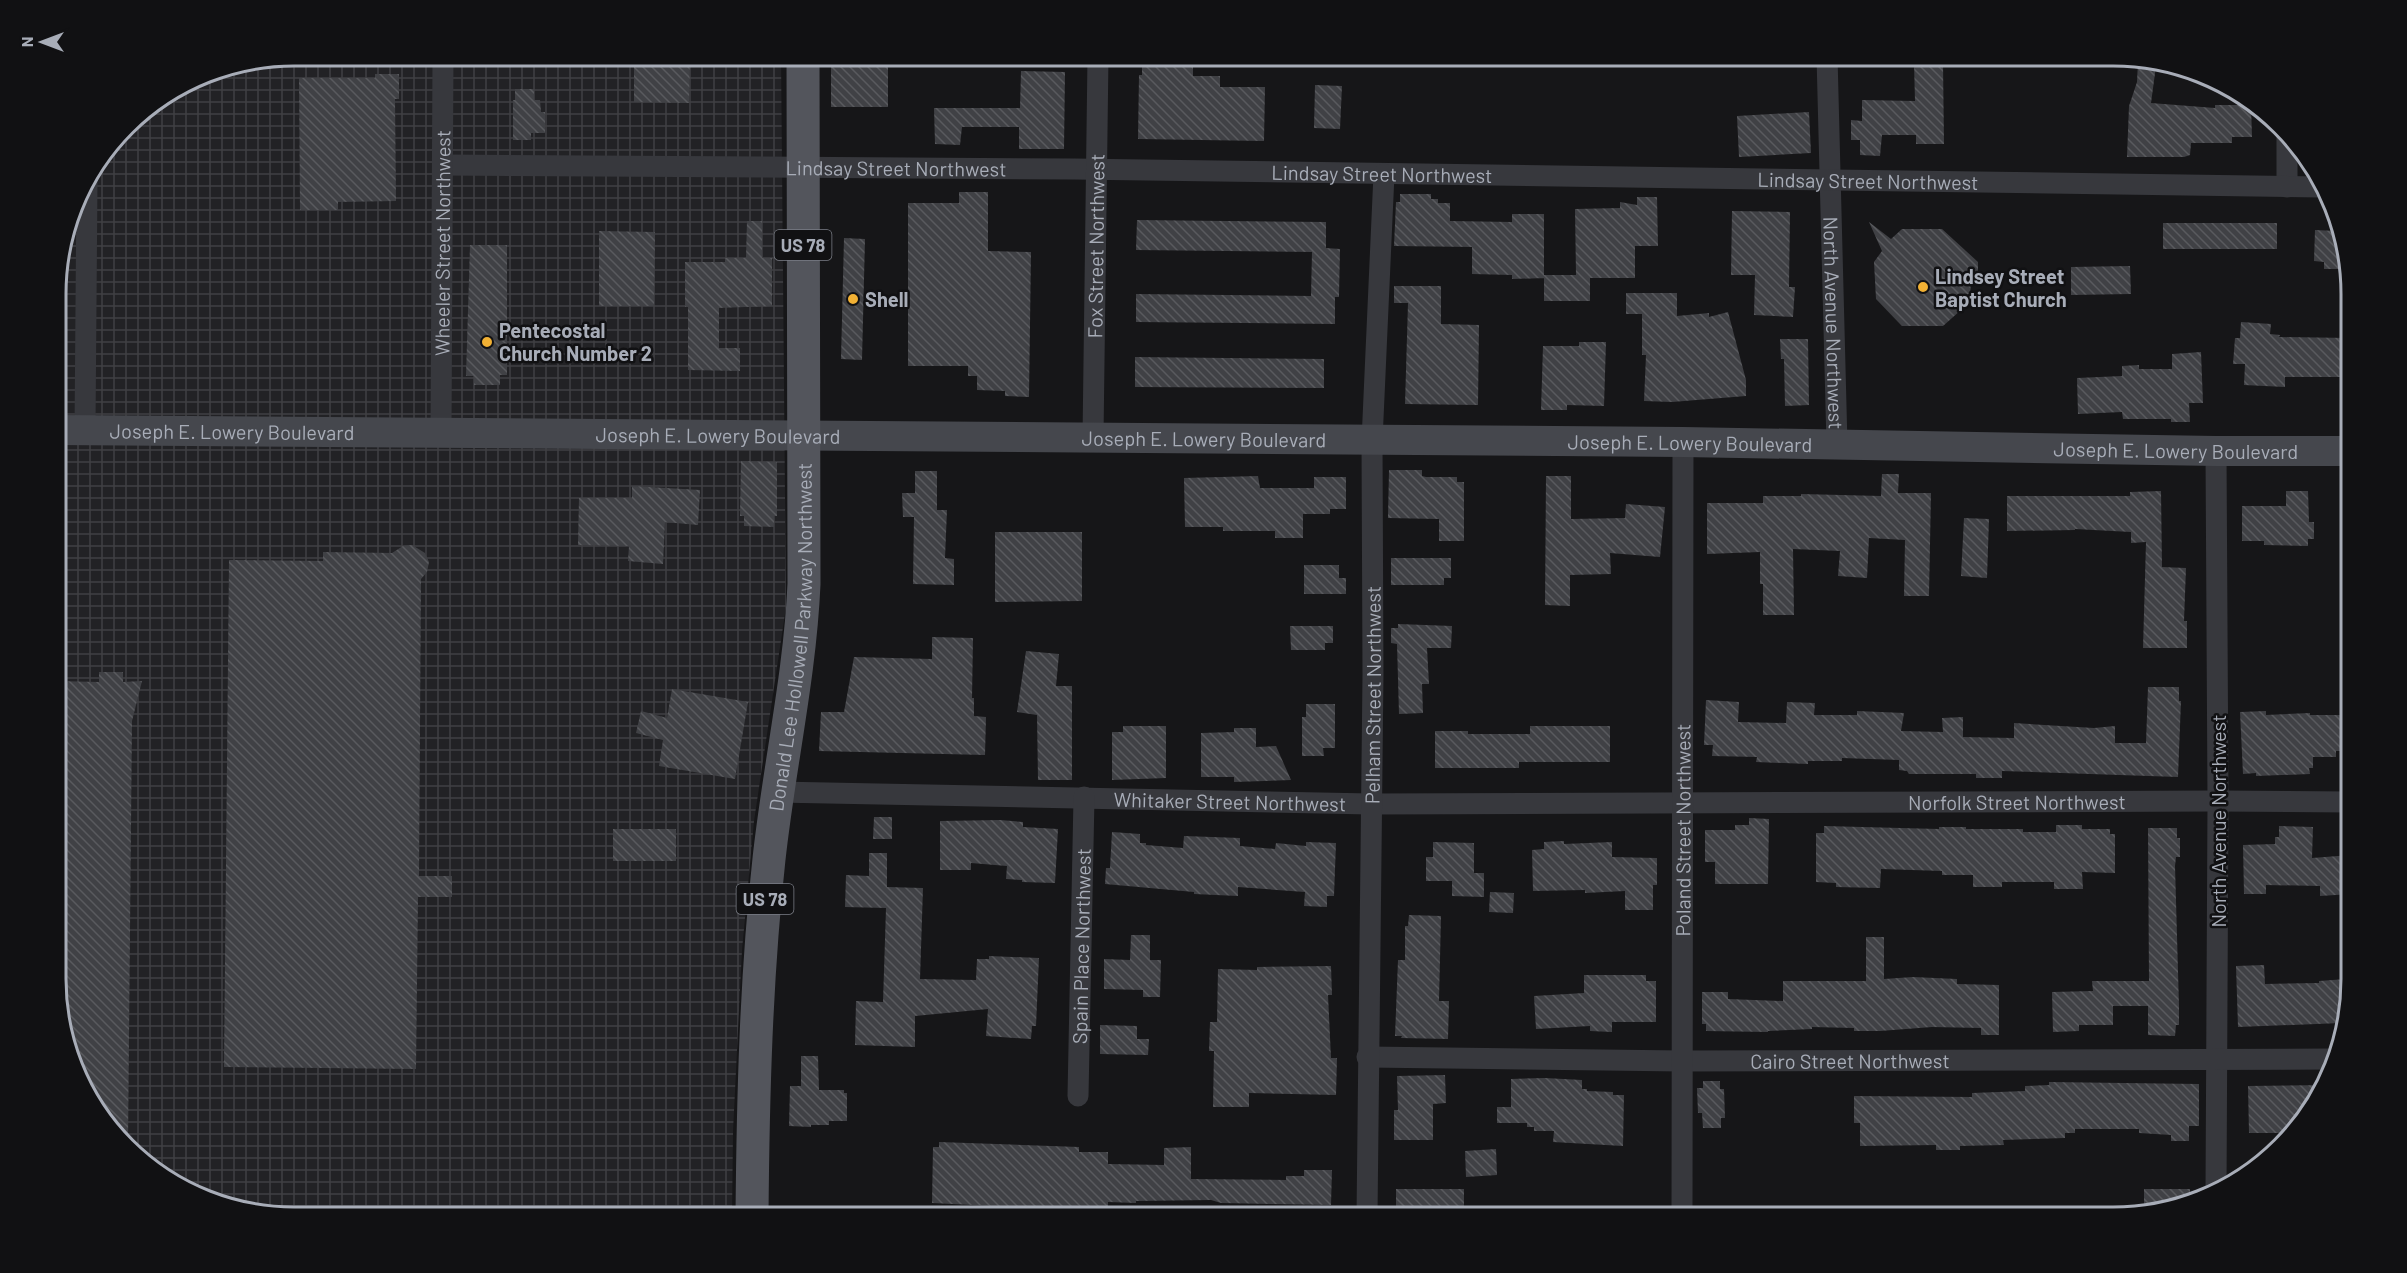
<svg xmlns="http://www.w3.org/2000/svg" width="2407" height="1273" viewBox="0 0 2407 1273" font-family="Barlow,sans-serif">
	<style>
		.industrial { fill: url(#industrial-grid) }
		.building { fill: url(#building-back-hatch) }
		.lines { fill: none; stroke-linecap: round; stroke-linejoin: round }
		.street { stroke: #37383d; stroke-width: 21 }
		.secondary { stroke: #45474d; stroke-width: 30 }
		.primary { stroke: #53555c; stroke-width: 33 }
		.poi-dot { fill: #f2b134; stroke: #111113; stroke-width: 2 }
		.labels { text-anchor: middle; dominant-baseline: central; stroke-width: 5; stroke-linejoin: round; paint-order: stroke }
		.shield { fill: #111113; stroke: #7b7e86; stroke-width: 1.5 }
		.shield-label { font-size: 18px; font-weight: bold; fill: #a8adb8 }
		.street-label { font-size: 20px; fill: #a8adb8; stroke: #111113 }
		.poi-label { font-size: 20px; font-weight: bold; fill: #a8adb8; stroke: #111113; text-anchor: start }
		.rim { fill: none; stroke: #a8adb8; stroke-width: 3 }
	</style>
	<defs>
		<pattern id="industrial-grid" width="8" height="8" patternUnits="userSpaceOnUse" patternTransform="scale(1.5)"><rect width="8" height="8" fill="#222225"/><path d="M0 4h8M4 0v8" fill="none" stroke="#3f3f43"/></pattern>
		<pattern id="building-back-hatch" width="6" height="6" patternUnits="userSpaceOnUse" patternTransform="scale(1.5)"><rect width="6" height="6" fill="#404145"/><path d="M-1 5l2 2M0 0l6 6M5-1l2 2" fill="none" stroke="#595a5e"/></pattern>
	</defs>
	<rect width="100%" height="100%" fill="#161618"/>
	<path class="industrial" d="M294,56H781L786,607L754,821L742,950L733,1131L732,1217H294L188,1193L105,1124L74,1070L58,1010L56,278L80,189L137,115L203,74Z"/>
	<path class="building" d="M634,56H690L689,103L634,102Z
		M1142,56H1193V76H1220V87H1265L1264,141L1138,139L1139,75H1142Z
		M2138,61L2156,66L2151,103L2215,108V105H2251L2252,137H2232V143H2191L2190,155L2184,157H2127L2129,106L2137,82Z
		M1914,63H1943L1944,144H1916V135H1882L1880,156L1860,155V140H1851V120L1862,121V100L1915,101Z
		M831,66H888V107H831Z
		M1021,71L1065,72L1064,149H1019V127H962L960,145L935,144L934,108H1020Z
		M375,74H399V99H395L396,201L338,202V210H300L299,78H375Z
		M1315,85L1342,86L1340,129L1314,128Z
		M515,89H534V100H540L541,112H545V133H531V140H513V100H515Z
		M1809,112L1811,153L1739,157L1737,116Z
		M959,192H988V251L1031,252L1029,397L1005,396V391L977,390V376H968V366H908V203H959Z
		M1400,194H1431V199H1438V203H1450V221L1512,222V214H1544V278L1512,279V275L1472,274V247L1394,246L1396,202H1400Z
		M1637,197H1657L1658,246H1635V278H1590V301H1544V275H1576L1575,209L1620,208V202L1637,205Z
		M1732,211L1790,212L1789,287H1795L1793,317L1754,315L1755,275H1731Z
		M1137,220L1326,222V248L1340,249L1339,297H1335V324L1136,322V294L1311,296L1312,252L1136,250Z
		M747,221H762V258H772V306L719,308V348H740V371L688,370V307H685V262H725V258H746Z
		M1869,222L1891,239L1902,229H1942L1978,262V274L1971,276L1970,302L1943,326H1902L1876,299L1874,262L1882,251Z
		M2163,223H2277V249H2163Z
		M2315,230L2337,231L2346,255V269H2324V262L2314,261Z
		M599,231L655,232L654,306H599Z
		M844,238L865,239L862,360L841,359Z
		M470,245H507V375H500V385H474V376H466Z
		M2130,266L2131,294L2071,295V267Z
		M1394,286H1441V324L1479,325L1478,405L1405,404L1408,303H1394Z
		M1626,293H1677V316L1709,313V317L1728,312L1746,380V396L1672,402L1644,401L1646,355H1642V314H1626Z
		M2241,322L2271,324L2270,334L2280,335L2279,337L2350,338V377H2285V387L2244,385L2245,364H2233L2235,338H2240Z
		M1780,339H1808L1809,405L1785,406L1784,359H1781Z
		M1579,342H1606L1604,406L1567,405V410H1541L1543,346H1579Z
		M2201,352L2203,403H2189L2190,422H2171V419H2123L2122,412L2078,414L2077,378L2122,376V366L2139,365V369H2172V354Z
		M1135,357L1324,359V388L1135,387Z
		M741,461L777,462V516H774V527L744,526V516H740Z
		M1389,470H1422V476L1426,477H1457V482H1464V541H1439V519L1388,518Z
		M915,471H937V510H947L945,558L954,559V585L913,584L914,517H903L902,493H915Z
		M1882,474H1899L1898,493H1931L1929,596H1904L1905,540L1869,538L1867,578L1838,576L1840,551L1793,549L1794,615H1763V584H1760V552L1707,554V503H1763V496H1801V494L1881,496Z
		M1258,476L1260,488H1314V477H1346V509H1330V514H1303V538H1275V531H1223V527H1185L1184,478Z
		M1546,476H1571V519L1625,518L1626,504L1665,507L1660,557L1610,553L1611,574L1570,575V606L1545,605Z
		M632,486L700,490L698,525L665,522L663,564L628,561L629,546L578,545L579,498H632Z
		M2161,491L2162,567L2186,568L2184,621H2187V648H2143L2146,542L2131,543V532L2075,529V530L2007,531V496H2130V492Z
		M2286,491H2308L2309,522H2314V539H2308V546L2264,545V541H2242V506H2286Z
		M1964,518L1989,519L1987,578L1961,576Z
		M995,532H1082V601L995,602Z
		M412,545L425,553L429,562L427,572L421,579L419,876H452V897H418L416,1069L224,1067L229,560L323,561V552L392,553L403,546Z
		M1391,558H1451V578H1444V585H1391Z
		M1304,565H1339V578H1346V594H1304Z
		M1398,624L1452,626L1451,648H1427L1429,684H1422L1423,713L1399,714L1397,644L1391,643V628H1398Z
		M1290,626H1333V643H1325V650H1291Z
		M932,637L973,638L972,698H974V716L986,717L985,755L819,751L821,712H844L854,657L932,659Z
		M1026,651L1059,654L1056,686H1072V780H1038L1037,715L1017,712Z
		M99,672H123V682L142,681L132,721L128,1143L105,1124L74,1070L58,1010L57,681L99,682Z
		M2148,687H2179V701H2181L2178,777L2002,771V778H1976V774H1909L1907,771L1899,770V760L1842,758V761H1808V764L1756,762L1757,757L1712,756L1713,745H1704L1706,700L1739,702L1738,722L1786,723L1787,702L1815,703L1814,715H1857V711L1904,713L1901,731L1943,732L1942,718L1963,717V737L2014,738V723L2094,728L2115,726V743H2146Z
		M672,689L748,702L735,779L659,766L663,740L636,733L641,711L667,718Z
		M1306,704H1335V748H1323L1324,756H1302V717H1306Z
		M2266,711V715L2310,713V715H2351V751H2336V757H2313V768H2309L2310,774L2256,776V773L2243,774L2240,712Z
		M1123,726H1166V778L1112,780V732H1123Z
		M1530,726H1610V762H1519V768H1435V731H1468V734H1530Z
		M1234,728H1256V747L1276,746L1291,780L1234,782V777H1201V733L1234,732Z
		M874,817H892V839H873Z
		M1749,818L1769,819L1768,884H1715V862H1705V830H1735V825H1749Z
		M1000,820L1023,822V827L1058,829L1055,883L1022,882V880L1006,879L1007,866L971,863V870H940V821Z
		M2056,825H2082V829H2110V834H2115V873L2082,872L2083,889H2054V882H2002V887H1973V875H1942V871L1881,869L1880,888L1836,887V883L1816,882V833H1824V826L1939,829V827H1966V829H2023V832H2056Z
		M2279,826L2313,827L2312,858L2351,855V894L2320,896V886L2266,885V894H2244L2243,845L2275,844V837H2279Z
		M2148,828H2177V838H2180V857H2176L2175,866L2179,1006V1025H2176L2175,1036L2148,1035V1006H2113V1025H2079V1031L2053,1032L2052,992L2093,991L2092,981H2149Z
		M613,829H676V861H613Z
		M1112,832L1140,834V843H1146V845L1183,848L1184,836L1240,838V846L1275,849L1276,843L1306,846V842L1336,843L1334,896H1327V907L1304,906L1305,892L1238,887V896L1194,894V892L1105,884L1106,868H1110Z
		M1564,841V844L1612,842V857L1657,858V885H1653V910H1625V891L1585,893V890L1533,891L1532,850L1544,849V842Z
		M1433,842L1474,843V873H1484V897L1452,896V881H1426V857H1433Z
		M869,853H887V887L923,888L920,979L976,980L977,959H989V956L1039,958L1036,1026H1032L1031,1039L986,1036L988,1009L915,1016V1047L855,1045L856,1001L883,1002L886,908L845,907L846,875L869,876Z
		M1490,892L1514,893L1513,913L1489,912Z
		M1409,915L1441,916L1439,1001H1449L1448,1039L1401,1038L1402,1036H1395L1398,960H1405V926H1408Z
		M1131,935H1150V960H1161L1160,997H1143V990L1104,989V959L1130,960Z
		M1866,937H1884V979L1913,977L1957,979V984L1999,985V1035H1981V1028L1932,1027L1880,1031H1854V1028L1812,1027V1029L1768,1031V1032L1706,1031V1024H1702V992H1728V999L1783,1001V981H1866Z
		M2264,965L2265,984L2319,983V981L2346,979L2347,998L2341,1023L2238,1027L2236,966Z
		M1331,966L1332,995H1328L1331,1058H1337L1336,1095L1249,1093V1107H1213L1214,1051H1209L1210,1022H1217L1218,969L1257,970V967Z
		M1584,975H1646V981H1656V1022H1612V1032L1590,1031V1026L1536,1029L1534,996L1584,993Z
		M1100,1025L1137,1026V1039H1149L1148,1055L1100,1054Z
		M801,1056H818L819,1090H844V1093H847V1121H829V1125H811V1127L789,1126L790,1086H801Z
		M1445,1075L1446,1103L1433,1104V1140H1394V1110H1398L1397,1076Z
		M1545,1078L1582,1080V1089H1587V1091L1613,1092V1095H1624L1623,1146L1553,1142L1554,1131H1534V1127H1527V1123H1497V1107H1511V1079Z
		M1703,1081H1720V1089H1724L1725,1118H1721V1128H1703L1702,1113H1698L1697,1088H1703Z
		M2049,1082L2199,1084V1126H2189V1141H2171V1135L2139,1133V1129H2075V1133H2065V1138L2003,1140L2004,1145L1960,1146V1150H1936V1145L1860,1146V1123H1854V1096L1972,1097V1093L2025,1091V1086L2049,1085Z
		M2327,1085L2294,1133H2249L2248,1086Z
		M939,1142L1079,1147V1152H1108V1164L1164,1165V1148L1191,1147V1179L1286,1180V1176H1304V1170H1332L1331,1205L1221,1203L1211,1200L1136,1201V1203L1108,1202V1209H1056L932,1203L933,1147H939Z
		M1496,1149L1497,1175L1466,1177L1465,1151Z
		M1396,1189H1464V1217H1396Z
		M2144,1189H2190V1205L2144,1214Z"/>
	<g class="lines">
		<g class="street">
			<path id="s1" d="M1827,56L1837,445"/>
			<path d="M2287,134V187"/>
			<path id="s2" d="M443,165L1074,169L2321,187"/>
			<path d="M85,430L87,180"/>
			<path id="s3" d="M441,432L443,56"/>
			<path id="s4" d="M1093,438L1098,56"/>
			<path d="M2216,451L2218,801L2216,1192"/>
			<path id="s5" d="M777,792L1371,804L2218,801L2351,802"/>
			<path id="s6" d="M1367,1057L1682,1061L2333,1059"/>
			<path id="s7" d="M1078,1096L1084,797"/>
			<path id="s8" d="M1367,1217L1373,674L1372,441L1384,174"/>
			<path id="s9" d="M1682,1217L1683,442"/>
		</g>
		<path class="secondary" id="s10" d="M56,430L1683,442L2216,451H2350"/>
		<path class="primary" id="s11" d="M752,1217C753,1097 756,978 769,859C779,767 800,676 804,584L803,56"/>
	</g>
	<g class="poi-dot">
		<circle cx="1923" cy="287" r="6"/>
		<circle cx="853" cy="299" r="6"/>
		<circle cx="487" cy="342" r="6"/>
	</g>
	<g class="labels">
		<g class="shield">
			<rect x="774.5" y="230" width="57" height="30" rx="4.5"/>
			<rect x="736.5" y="884" width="57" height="30" rx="4.5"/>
		</g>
		<g class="shield-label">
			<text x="803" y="245">US 78</text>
			<text x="765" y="899">US 78</text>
		</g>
		<g class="street-label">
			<text stroke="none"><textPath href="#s2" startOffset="453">Lindsay Street Northwest</textPath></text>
			<text stroke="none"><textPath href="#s2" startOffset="939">Lindsay Street Northwest</textPath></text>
			<text stroke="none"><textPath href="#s2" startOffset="1425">Lindsay Street Northwest</textPath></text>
			<text stroke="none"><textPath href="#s3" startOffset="189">Wheeler Street Northwest</textPath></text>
			<text stroke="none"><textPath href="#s4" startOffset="192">Fox Street Northwest</textPath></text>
			<text stroke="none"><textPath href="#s1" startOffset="267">North Avenue Northwest</textPath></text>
			<text stroke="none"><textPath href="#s10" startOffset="176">Joseph E. Lowery Boulevard</textPath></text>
			<text stroke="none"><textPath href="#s10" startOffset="662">Joseph E. Lowery Boulevard</textPath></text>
			<text stroke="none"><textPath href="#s10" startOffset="1148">Joseph E. Lowery Boulevard</textPath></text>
			<text stroke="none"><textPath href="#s10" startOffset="1634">Joseph E. Lowery Boulevard</textPath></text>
			<text stroke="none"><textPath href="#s10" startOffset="2120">Joseph E. Lowery Boulevard</textPath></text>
			<text stroke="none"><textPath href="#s11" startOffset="582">Donald Lee Hollowell Parkway Northwest</textPath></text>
			<text stroke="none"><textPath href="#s8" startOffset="522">Pelham Street Northwest</textPath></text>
			<text stroke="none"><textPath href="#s5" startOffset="453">Whitaker Street Northwest</textPath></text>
			<text stroke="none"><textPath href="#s5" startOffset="1240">Norfolk Street Northwest</textPath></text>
			<text transform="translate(2218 821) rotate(-90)">North Avenue Northwest</text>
			<text stroke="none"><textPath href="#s9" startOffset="387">Poland Street Northwest</textPath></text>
			<text stroke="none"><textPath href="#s7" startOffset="150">Spain Place Northwest</textPath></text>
			<text stroke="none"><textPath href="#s6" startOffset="483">Cairo Street Northwest</textPath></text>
		</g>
		<g class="poi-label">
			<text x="1935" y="276">Lindsey Street<tspan x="1935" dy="23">Baptist Church</tspan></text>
			<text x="865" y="299">Shell</text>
			<text x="499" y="330">Pentecostal<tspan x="499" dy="23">Church Number 2</tspan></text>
		</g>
	</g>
	<path d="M0 0H2407V1273H0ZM294 66H2113A228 228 0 0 1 2341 294V979A228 228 0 0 1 2113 1207H294A228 228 0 0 1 66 979V294A228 228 0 0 1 294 66Z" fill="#111113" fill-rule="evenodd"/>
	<path class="rim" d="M294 66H2113A228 228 0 0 1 2341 294V979A228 228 0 0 1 2113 1207H294A228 228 0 0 1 66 979V294A228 228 0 0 1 294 66Z"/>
	<g transform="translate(42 42) rotate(270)" stroke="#111113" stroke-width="4.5" paint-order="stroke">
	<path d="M0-4.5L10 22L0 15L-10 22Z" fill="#a8adb8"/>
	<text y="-9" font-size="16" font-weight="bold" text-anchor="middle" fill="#a8adb8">N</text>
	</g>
</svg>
